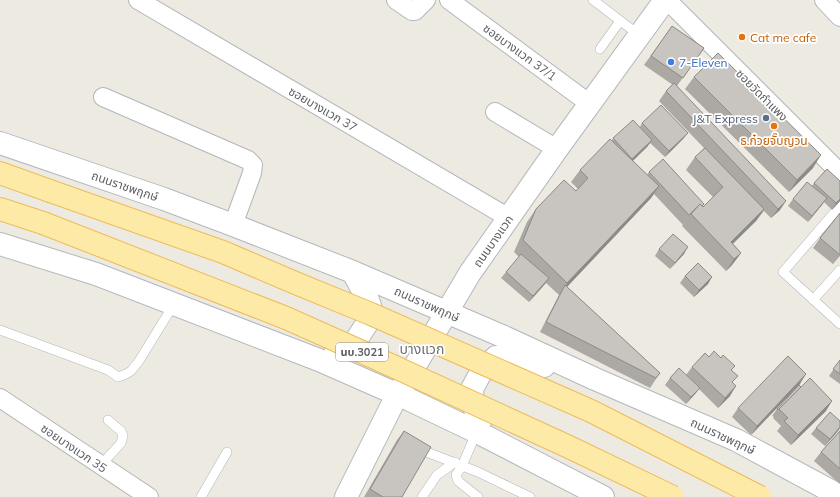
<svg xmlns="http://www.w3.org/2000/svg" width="840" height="497" viewBox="0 0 840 497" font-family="Mulish,'Noto Sans Thai',sans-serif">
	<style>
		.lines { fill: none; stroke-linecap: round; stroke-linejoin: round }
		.lane-casing { stroke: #b3b6ba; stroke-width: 10 }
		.street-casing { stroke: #b3b6ba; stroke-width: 20 }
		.secondary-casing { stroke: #b4b8bd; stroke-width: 24 }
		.primary-casing { stroke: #eebb5a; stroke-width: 24 }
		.lane { stroke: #fff; stroke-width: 9 }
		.street { stroke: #fff; stroke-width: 18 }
		.secondary { stroke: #fff; stroke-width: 22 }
		.primary { stroke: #fdeaa7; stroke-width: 22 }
		.primary-bridge-casing { stroke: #eebb5a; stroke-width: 24; stroke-linecap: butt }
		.primary-bridge { stroke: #fdeaa7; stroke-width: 22 }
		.wall { fill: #aca9a5 }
		.shaded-wall { fill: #8c8a86 }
		.building { fill: #c8c5c0; stroke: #8c8a86 }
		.food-dot { fill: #e8710a; stroke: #fff; stroke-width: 1.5 }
		.shop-dot { fill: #3f7fe0; stroke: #fff; stroke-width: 1.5 }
		.service-dot { fill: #5c6f8a; stroke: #fff; stroke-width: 1.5 }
		.labels { text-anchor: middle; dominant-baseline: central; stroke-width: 3.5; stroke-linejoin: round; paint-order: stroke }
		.shield { fill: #fff; stroke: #8c8f92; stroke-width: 1 }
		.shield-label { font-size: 11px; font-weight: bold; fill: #5b5f63 }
		.food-label { font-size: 12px; fill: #c56008; stroke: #fff; text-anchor: start }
		.street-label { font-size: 12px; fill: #5b5f63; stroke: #fff }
		.shop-label { font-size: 12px; fill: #366cbe; stroke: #fff; text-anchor: start }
		.service-label { font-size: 12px; fill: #4e5e75; stroke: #fff; text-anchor: end }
		.quarter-label { font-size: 14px; fill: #6c7175; stroke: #fff }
	</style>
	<rect width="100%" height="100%" fill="#edeae2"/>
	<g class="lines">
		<defs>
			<path id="lane" d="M593,0L639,35
				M600,49L620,21
				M840,206L783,272L840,324
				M813,300L840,270
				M0,330L108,370L118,377L126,374L131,371L139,361L174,304
				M477,431L462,466L456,475L458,481L478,497
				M424,451L478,472L530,497
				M101,465L121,443L123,436L121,431L108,420
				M201,497L227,452
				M422,497L437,475L455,462"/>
			<path id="street" d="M138,0L509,218
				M396,0L412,11H415L426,0
				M449,0L590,104
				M667,0L840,173
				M824,0L840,17
				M103,97L248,160L253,165L252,173L233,225
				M495,112L557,149
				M0,398L149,497"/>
			<path id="secondary" d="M0,143L164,199L233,225L353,272L502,336L595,379L736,440L840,496
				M0,244L96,274L319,360L410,400L481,434L603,497
				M335,354L351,348L366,325L371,309L368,300L353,272
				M482,418L473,406L472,389L480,374L496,357H507L544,366
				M346,497L393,403L470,273L557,149L665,0"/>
			<path id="primary" d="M0,173L50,191
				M0,209L43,223"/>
		</defs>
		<use href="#lane" class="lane-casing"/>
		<use href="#street" class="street-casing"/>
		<use href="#secondary" class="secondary-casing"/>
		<use href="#primary" class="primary-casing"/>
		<use href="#lane" class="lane"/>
		<use href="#street" class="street"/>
		<use href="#secondary" class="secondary"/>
		<use href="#primary" class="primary"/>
		<defs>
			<path id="primary-bridge" d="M50,191L223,252L293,282L371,314L591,411L760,497
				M43,223L286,318L360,351L569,447L673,497"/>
		</defs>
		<use href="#primary-bridge" class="primary-bridge-casing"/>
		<use href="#primary-bridge" class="primary-bridge"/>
	</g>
	<path class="wall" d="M672,26L704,48L677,86L780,210L771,218L764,211L756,221L733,244L741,253L732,265L726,271L682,226L683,225L654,194L651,198L567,287L660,373L650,388L540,332L559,295L546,283L529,302L501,278L506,272L519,257L514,252L527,222L536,209L576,191L578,189L571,182L580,170L612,141L613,138L640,127L642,123L688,133L683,139L665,157L650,143L647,147L633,161L647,175L649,172L703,207L713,197L686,170L695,157L704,148L659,101L666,91L673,85L644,65Z
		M694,77L813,168L789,192L685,89Z
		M840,181V201L832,210L824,202L808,222L788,206L793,199L812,186L814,183Z
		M840,213V256L833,264L813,248L820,238Z
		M659,249L684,254L670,269L655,256Z
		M685,276L708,284L694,297L680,283Z
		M709,357L732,370L733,383L730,396L718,408L699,389L695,394L686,404L665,385L670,378L686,375L692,367Z
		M840,360V384L829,376Z
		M800,384L751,435L732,417L738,408Z
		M777,409L826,411L791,445L777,431L781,426L773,418L774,417L772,416Z
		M816,428H840L825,446L811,434Z
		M404,431L402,497H364L397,440Z
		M840,431V484L814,461L821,452Z"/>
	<path class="shaded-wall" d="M688,133L683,139L665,157L669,151Z
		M652,140L647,147L628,165L632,159Z
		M821,155L813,168L789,192L797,180Z
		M659,186L651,198L563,291L567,283Z
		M827,198L822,205L808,222L812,216Z
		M840,199V201L832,210L836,203Z
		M786,201L780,210L771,218L778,209Z
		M764,209L756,221L726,250L731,242Z
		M688,247L684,254L670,269L675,263Z
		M741,253L732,265L726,271L734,259Z
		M712,277L708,284L694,297L699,290Z
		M549,278L544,285L529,302L533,296Z
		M806,374L800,384L751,435L757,426Z
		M736,386L730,396L718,408L725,398Z
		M700,388L695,394L686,404L691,397Z
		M832,401L826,411L791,445L798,435Z
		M840,427L839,430L825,446L830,439Z"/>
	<path class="building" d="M672,26L704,48L683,78L651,56Z
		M718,53L821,155L797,180L694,77Z
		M674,83L786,201L778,209L666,91Z
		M661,105L688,133L669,151L642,123Z
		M633,120L652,140L632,159L613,138Z
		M610,139L659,186L567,283L523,240L536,209L564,180L576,191L588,178L580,170Z
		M705,148L764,209L731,242L741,253L734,259L691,214L700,204L703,207L723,187L695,157Z
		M663,159L704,204L702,206L700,204L689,215L649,172Z
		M827,169L840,181V199L836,203L814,183Z
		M807,182L827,198L812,216L793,199Z
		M840,213V255L820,238Z
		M673,234L688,247L675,263L659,249Z
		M521,254L549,278L533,296L506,272Z
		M698,263L712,277L699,290L685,276Z
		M565,285L660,373L656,378L546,322Z
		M714,351L721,358L723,355L735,366L731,370L738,376L732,382L736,386L725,398L692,367L705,353L709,357Z
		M788,356L806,374L757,426L738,408Z
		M840,360V374L833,369Z
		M679,368L700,388L691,397L670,378Z
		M810,378L832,401L798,435L784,421L788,418L779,409Z
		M799,385L801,387L778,410L777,409Z
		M830,412L840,421V427L830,439L816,428Z
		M404,431L431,447L402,497H383L370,489Z
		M840,431V469L821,452Z"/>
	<g class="food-dot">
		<circle cx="742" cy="37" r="4"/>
		<circle cx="774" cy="126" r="4"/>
	</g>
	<circle class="shop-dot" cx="671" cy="62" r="4"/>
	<circle class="service-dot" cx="766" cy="118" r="4"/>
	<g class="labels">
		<rect class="shield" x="336" y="343" width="52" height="18" rx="3"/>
		<g class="shield-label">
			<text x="362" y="352">นบ.3021</text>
		</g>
		<g class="food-label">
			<text x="750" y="37">Cat me cafe</text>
			<text x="774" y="140" text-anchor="middle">ธ.ก๋วยจั๊บญวน</text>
		</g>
		<g class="street-label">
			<text transform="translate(520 52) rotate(36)">ซอยบางแวก 37/1</text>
			<text transform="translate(762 95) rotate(45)">ซอยวัดกำแพง</text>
			<text transform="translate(323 109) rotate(30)">ซอยบางแวก 37</text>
			<text transform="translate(125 186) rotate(19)">ถนนราชพฤกษ์</text>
			<text transform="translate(493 241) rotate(-55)">ถนนบางแวก</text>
			<text transform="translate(427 304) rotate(24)">ถนนราชพฤกษ์</text>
			<text transform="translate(723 436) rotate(25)">ถนนราชพฤกษ์</text>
			<text transform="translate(74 448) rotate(34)">ซอยบางแวก 35</text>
		</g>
		<g class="shop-label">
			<text x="679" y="62">7-Eleven</text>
		</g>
		<g class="service-label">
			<text x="758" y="118">J&amp;T Express</text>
		</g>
		<g class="quarter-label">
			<text x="422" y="349">บางแวก</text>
		</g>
	</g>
</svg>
